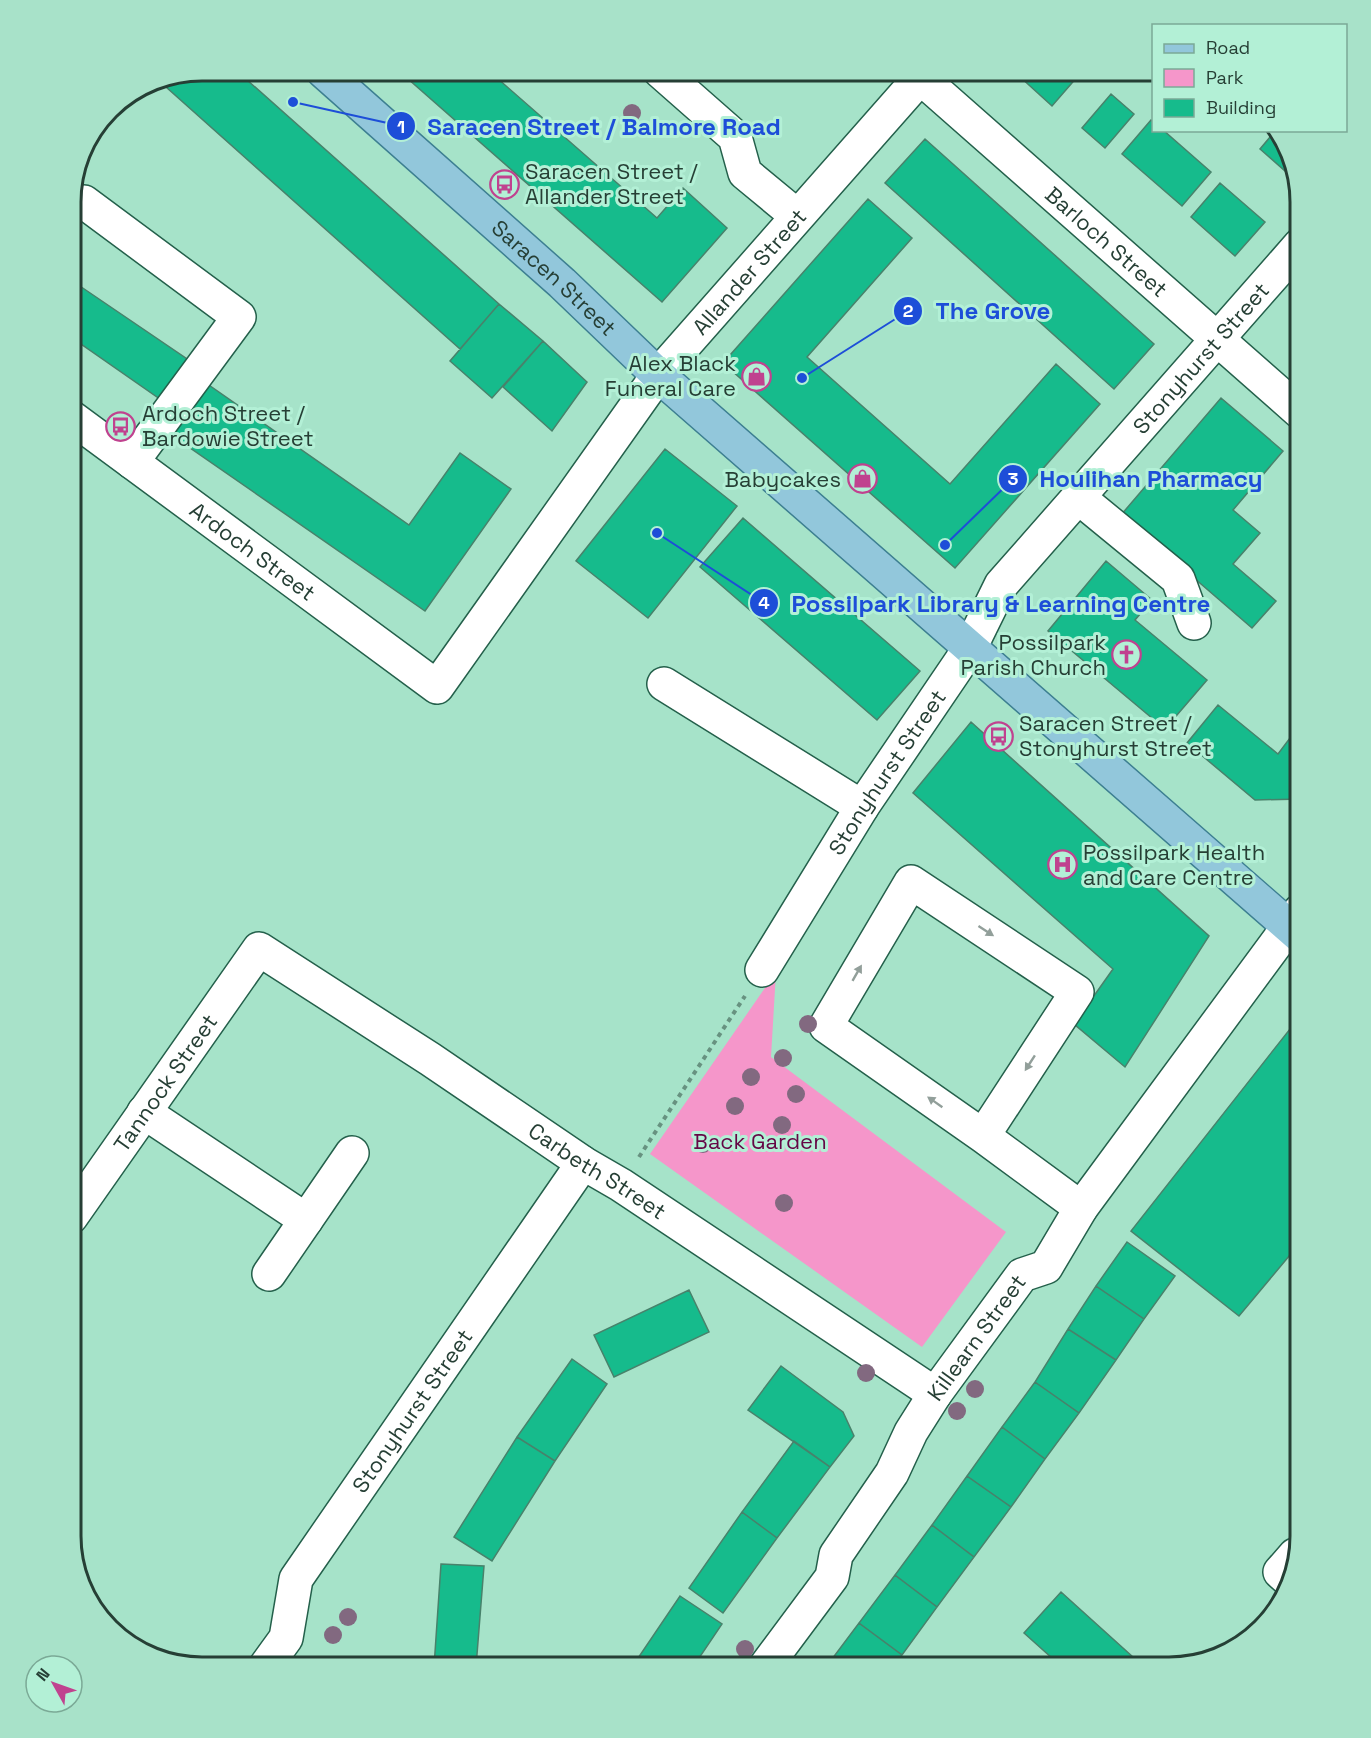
<svg xmlns="http://www.w3.org/2000/svg" width="1371" height="1738" viewBox="0 0 1371 1738" font-family="'Space Grotesk',sans-serif">
	<style>
		.green { fill: #f596ca }
		.building { fill: #16bb8c; stroke: #48826b; stroke-width: 1.5 }
		.lines { fill: none; stroke-linecap: round; stroke-linejoin: round }
		.minor-casing { stroke: #24604b; stroke-width: 36 }
		.major-casing { stroke: #3d7f91; stroke-width: 36 }
		.path { stroke: #679280; stroke-width: 4; stroke-dasharray: 4.5 4.5; stroke-linecap: butt }
		.minor { stroke: #fff; stroke-width: 33 }
		.major { stroke: #92c7db; stroke-width: 33 }
		.tree { fill: #826980 }
		.oneway { fill: #929f9a }
		.labels { text-anchor: middle; dominant-baseline: central; stroke-width: 6; stroke-linejoin: round; paint-order: stroke }
		.poi-label { font-size: 22px; fill: #263f35; stroke: #b3f0d6; text-anchor: start }
		.street-label { font-size: 22px; fill: #263f35; stroke: #b3f0d6 }
		.park-label { font-size: 22px; fill: #640645; stroke: #b3f0d6 }
		.rim { fill: none; stroke: #263f35; stroke-width: 3 }
		.leader { fill: none; stroke: #1d4ed8; stroke-width: 2 }
		.callout-dot { fill: #1d4ed8; stroke: #b3f0d6; stroke-width: 2 }
		.mark-label { font-size: 18px; text-anchor: middle; font-weight: bold; fill: #fff }
		.callout-label { font-size: 24px; text-anchor: middle; font-weight: bold; fill: #1d4ed8; stroke: #b3f0d6; stroke-width: 6; stroke-linejoin: round; paint-order: stroke }
	</style>
	<rect width="100%" height="100%" fill="#a6e3c9"/>
	<path class="green" d="M776,972L771,1057L1006,1232L922,1347L650,1154Z"/>
	<path class="building" d="M202,71H237L499,304L460,349L157,79Z
		M399,71H489L657,218L683,188L727,228L662,302Z
		M1023,71H1073L1078,76L1052,106L1019,76Z
		M1111,94L1134,114L1105,148L1082,128Z
		M1151,120L1154,122V130H1163L1211,172L1182,206L1122,154Z
		M1276,130H1279L1294,179L1260,149Z
		M925,139L1154,344L1114,389L885,183Z
		M1220,183L1265,222L1235,256L1191,217Z
		M868,199L912,238L807,357L950,484L1056,364L1100,404L955,568L723,363Z
		M71,280L193,363L167,404L71,337Z
		M499,304L543,341L492,398L450,361Z
		M543,341L587,382L552,431L503,387Z
		M206,383L409,525L460,453L511,489L425,611L170,434Z
		M1221,398L1283,451L1233,510L1260,533L1233,564L1276,601L1252,628L1121,515Z
		M665,449L737,506L648,618L576,561Z
		M743,518L920,671L877,720L700,567Z
		M1300,545V562L1292,556Z
		M1106,561L1152,600L1135,620L1207,680L1165,729L1048,631Z
		M1218,705L1278,754L1296,730L1300,733V799L1255,800L1187,743Z
		M971,722L1209,936L1125,1067L1074,1024L1113,969L913,793Z
		M1290,1029L1300,1038V1243L1239,1316L1131,1231Z
		M1127,1242L1175,1276L1144,1319L1096,1286Z
		M1096,1286L1144,1319L1116,1360L1068,1329Z
		M689,1290L709,1332L614,1377L594,1335Z
		M1068,1329L1116,1360L1079,1413L1035,1382Z
		M572,1359L607,1384L555,1461L517,1437Z
		M781,1366L843,1412L854,1436L830,1467L748,1410Z
		M1035,1382L1079,1413L1045,1459L1002,1427Z
		M1002,1427L1045,1459L1011,1507L967,1476Z
		M517,1437L555,1461L492,1561L454,1537Z
		M794,1441L830,1467L777,1538L742,1512Z
		M967,1476L1011,1507L974,1557L932,1525Z
		M742,1512L777,1538L723,1613L689,1588Z
		M932,1525L974,1557L937,1607L895,1575Z
		M441,1564L484,1566L476,1667H434Z
		M895,1575L937,1607L902,1655L859,1623Z
		M1061,1592L1144,1667H1062L1024,1633Z
		M680,1596L722,1624L693,1667H632Z
		M859,1623L902,1655L893,1667H826Z"/>
	<g class="lines">
		<defs>
			<g id="minor">
				<path d="M660,71L735,137L745,173L797,216"/>
				<path id="s1" d="M913,71L1300,412"/>
				<path d="M84,202L239,317L132,462"/>
				<path id="s2" d="M71,417L437,687L658,375L926,71"/>
				<path d="M1078,497L1178,579L1194,623"/>
				<path d="M664,684L862,807"/>
				<path id="s3" d="M762,970L862,807L970,648L1001,585L1300,245"/>
				<path d="M144,1112L306,1220"/>
				<path d="M983,1136L1077,992L911,882L826,1026L983,1136L1081,1208"/>
				<path id="s4" d="M71,1217L259,949L430,1059L583,1163L621,1185L935,1394"/>
				<path d="M269,1274L352,1153"/>
				<path d="M1289,1580L1280,1572L1295,1555"/>
				<path id="s5" d="M265,1667L286,1638L296,1579L583,1163"/>
				<path id="s6" d="M765,1667L832,1577L836,1555L892,1473L911,1432L935,1394L1022,1275L1046,1267L1081,1208L1300,911"/>
			</g>
			<g id="major">
				<path id="s7" d="M323,71L562,283L658,375L1300,936"/>
			</g>
		</defs>
		<use href="#minor" class="minor-casing"/>
		<use href="#major" class="major-casing"/>
		<path class="path" d="M639,1157L745,996"/>
		<use href="#minor" class="minor"/>
		<use href="#major" class="major"/>
	</g>
	<g class="tree">
		<circle cx="632" cy="113" r="9"/>
		<circle cx="808" cy="1024" r="9"/>
		<circle cx="783" cy="1058" r="9"/>
		<circle cx="751" cy="1077" r="9"/>
		<circle cx="796" cy="1094" r="9"/>
		<circle cx="735" cy="1106" r="9"/>
		<circle cx="782" cy="1125" r="9"/>
		<circle cx="703" cy="1144" r="9"/>
		<circle cx="784" cy="1203" r="9"/>
		<circle cx="866" cy="1373" r="9"/>
		<circle cx="975" cy="1389" r="9"/>
		<circle cx="957" cy="1411" r="9"/>
		<circle cx="348" cy="1617" r="9"/>
		<circle cx="333" cy="1635" r="9"/>
		<circle cx="745" cy="1649" r="9"/>
	</g>
	<defs><path id="oneway-solid" d="M-6-.8H1V-3.2L6.5 0L1 3.2V.8H-6Z" transform="scale(1.5)"/></defs>
	<g class="oneway">
		<use href="#oneway-solid" transform="translate(986 931) rotate(33)"/>
		<use href="#oneway-solid" transform="translate(857 973) rotate(-60)"/>
		<use href="#oneway-solid" transform="translate(1030 1063) rotate(123)"/>
		<use href="#oneway-solid" transform="translate(935 1102) rotate(-145)"/>
	</g>
	<defs>
		<symbol id="bus-ring" viewBox="-11 -11 22 22"><circle r="9.5" fill="#b3f0d6" stroke="#c0428f" stroke-width="1.5"/><path d="M-5-6H5V4H4V6H2V4H-2V6H-4V4H-5ZM-3.5-4V0h7V-4ZM-3.5 1.2v1.5H-2V1.2ZM2 1.2v1.5H3.5V1.2Z" fill="#c0428f"/></symbol>
		<symbol id="shop-ring" viewBox="-11 -11 22 22"><circle r="9.5" fill="#b3f0d6" stroke="#c0428f" stroke-width="1.5"/><path d="M-5-2.5h2.3a2.7 3.5 0 0 1 5.4 0H5L5.5 6h-11ZM-1.5-2.5h3a1.5 2.3 0 0 0-3 0Z" fill="#c0428f"/></symbol>
		<symbol id="church-ring" viewBox="-11 -11 22 22"><circle r="9.5" fill="#b3f0d6" stroke="#c0428f" stroke-width="1.5"/><path d="M-1.2-6h2.4v3.5h3.3v2.4h-3.3V6h-2.4V-.1h-3.3v-2.4h3.3Z" fill="#c0428f"/></symbol>
		<symbol id="hospital-ring" viewBox="-11 -11 22 22"><circle r="9.5" fill="#b3f0d6" stroke="#c0428f" stroke-width="1.5"/><path d="M-5-5h3v3.5h4V-5h3V5h-3V1.5h-4V5h-3Z" fill="#c0428f"/></symbol>
	</defs>
	<g fill-rule="evenodd">
		<use href="#bus-ring" x="488" y="168" width="33" height="33"/>
		<use href="#shop-ring" x="740" y="360" width="33" height="33"/>
		<use href="#bus-ring" x="104" y="410" width="33" height="33"/>
		<use href="#shop-ring" x="846" y="462" width="33" height="33"/>
		<use href="#church-ring" x="1110" y="638" width="33" height="33"/>
		<use href="#bus-ring" x="982" y="720" width="33" height="33"/>
		<use href="#hospital-ring" x="1046" y="848" width="33" height="33"/>
	</g>
	<g class="labels">
		<g class="poi-label">
			<text x="525" y="171">Saracen Street /<tspan x="525" dy="25">Allander Street</tspan></text>
			<text x="736" y="363" text-anchor="end">Alex Black<tspan x="736" dy="25">Funeral Care</tspan></text>
			<text x="142" y="413">Ardoch Street /<tspan x="142" dy="25">Bardowie Street</tspan></text>
			<text x="841" y="479" text-anchor="end">Babycakes</text>
			<text x="1106" y="642" text-anchor="end">Possilpark<tspan x="1106" dy="25">Parish Church</tspan></text>
			<text x="1019" y="723">Saracen Street /<tspan x="1019" dy="25">Stonyhurst Street</tspan></text>
			<text x="1083" y="852">Possilpark Health<tspan x="1083" dy="25">and Care Centre</tspan></text>
		</g>
		<g class="street-label">
			<text stroke="none"><textPath href="#s1" startOffset="258">Barloch Street</textPath></text>
			<text stroke="none"><textPath href="#s2" startOffset="975">Allander Street</textPath></text>
			<text stroke="none"><textPath href="#s7" startOffset="310">Saracen Street</textPath></text>
			<text stroke="none"><textPath href="#s3" startOffset="756">Stonyhurst Street</textPath></text>
			<text stroke="none"><textPath href="#s2" startOffset="226">Ardoch Street</textPath></text>
			<text stroke="none"><textPath href="#s3" startOffset="234">Stonyhurst Street</textPath></text>
			<text stroke="none"><textPath href="#s4" startOffset="164">Tannock Street</textPath></text>
			<text stroke="none"><textPath href="#s4" startOffset="732">Carbeth Street</textPath></text>
			<text stroke="none"><textPath href="#s6" startOffset="394">Killearn Street</textPath></text>
			<text stroke="none"><textPath href="#s5" startOffset="300">Stonyhurst Street</textPath></text>
		</g>
		<g class="park-label">
			<text x="760" y="1141">Back Garden</text>
		</g>
	</g>
	<path d="M0 0H1371V1738H0ZM202 81H1169A121 121 0 0 1 1290 202V1536A121 121 0 0 1 1169 1657H202A121 121 0 0 1 81 1536V202A121 121 0 0 1 202 81Z" fill="#a8e2c9" fill-rule="evenodd"/>
	<path class="rim" d="M202 81H1169A121 121 0 0 1 1290 202V1536A121 121 0 0 1 1169 1657H202A121 121 0 0 1 81 1536V202A121 121 0 0 1 202 81Z"/>
	<path class="leader" d="M293 102L401 126M802 378L908 311M945 545L1013 479M657 533L764 603"/>
	<g class="callout-dot">
		<circle cx="293" cy="102" r="6"/>
		<circle cx="802" cy="378" r="6"/>
		<circle cx="945" cy="545" r="6"/>
		<circle cx="657" cy="533" r="6"/>
		<circle cx="401" cy="126" r="15"/>
		<circle cx="908" cy="311" r="15"/>
		<circle cx="1013" cy="479" r="15"/>
		<circle cx="764" cy="603" r="15"/>
	</g>
	<g class="mark-label">
		<text x="401" y="133">1</text>
		<text x="908" y="317">2</text>
		<text x="1013" y="485">3</text>
		<text x="764" y="609">4</text>
	</g>
	<g class="callout-label">
		<text x="604" y="135">Saracen Street / Balmore Road</text>
		<text x="993" y="319">The Grove</text>
		<text x="1151" y="487">Houlihan Pharmacy</text>
		<text x="1001" y="612">Possilpark Library &amp; Learning Centre</text>
	</g>
	<rect x="1152" y="24" width="195" height="108" fill="#b3f0d6" stroke="#7ba996" stroke-width="1.5"/>
	<rect x="1164" y="44" width="30" height="9" fill="#92c7db" stroke="#7ba996" stroke-width="1.5"/>
	<text x="1206" y="54" font-size="18" fill="#263f35">Road</text>
	<rect x="1164" y="69" width="30" height="18" fill="#f596ca" stroke="#7ba996" stroke-width="1.5"/>
	<text x="1206" y="84" font-size="18" fill="#263f35">Park</text>
	<rect x="1164" y="99" width="30" height="18" fill="#16bb8c" stroke="#7ba996" stroke-width="1.5"/>
	<text x="1206" y="114" font-size="18" fill="#263f35">Building</text>
	<g transform="translate(54 1684) rotate(310)"><circle r="28" fill="#b3f0d6" stroke="#7ba996" stroke-width="1.5"/>
	<path d="M0-4.5L10 22L0 15L-10 22Z" fill="#c0428f"/>
	<text y="-9" font-size="16" font-weight="bold" text-anchor="middle" fill="#263f35">N</text>
	</g>
</svg>
